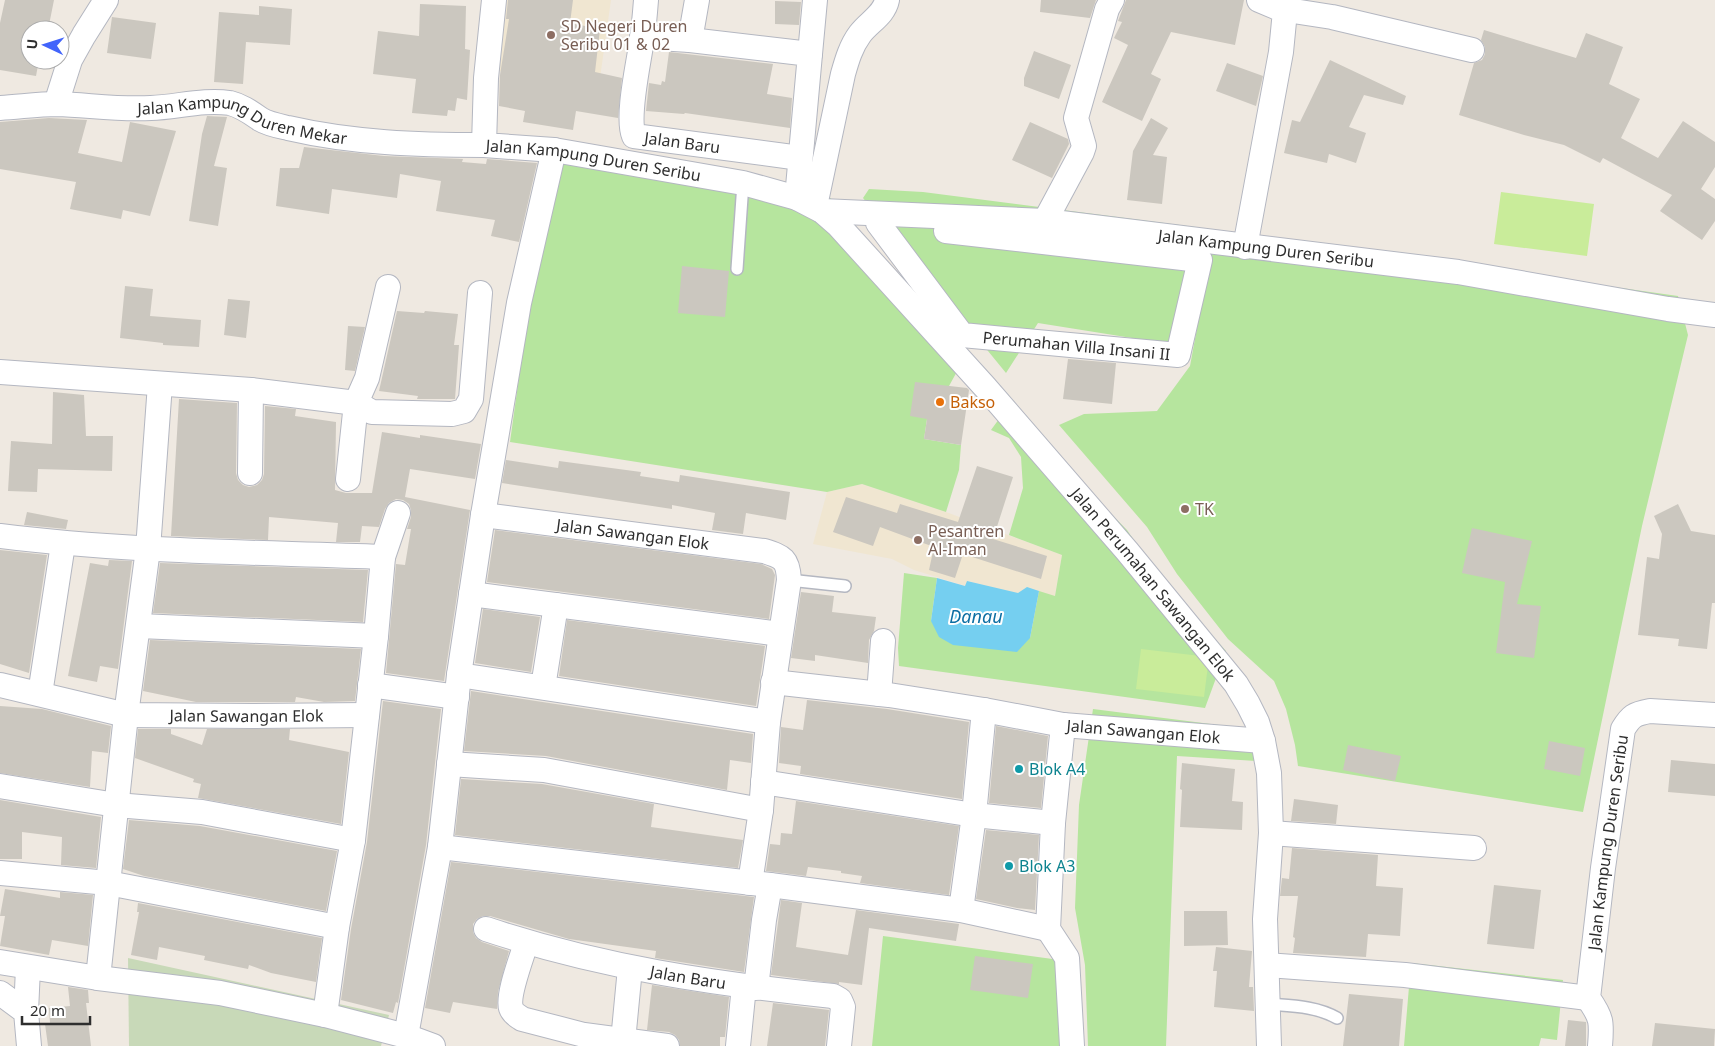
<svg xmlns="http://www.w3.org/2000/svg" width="1715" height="1046" viewBox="0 0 1715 1046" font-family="'Noto Sans',sans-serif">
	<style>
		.education { fill: #f0e6d1 }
		.green { fill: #b6e59e }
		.cemetery { fill: #c8d9b8 }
		.pitch { fill: #c9ec9a }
		.water { fill: #75cff0 }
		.building { fill: #cbc7bf }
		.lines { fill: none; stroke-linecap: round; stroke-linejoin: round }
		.service-casing { stroke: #b4b7c1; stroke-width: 14 }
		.minor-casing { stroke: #b4b7c1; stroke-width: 26 }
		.service { stroke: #fff; stroke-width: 11 }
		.minor { stroke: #fff; stroke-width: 24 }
		.education-dot { fill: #8d6e63; stroke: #fff; stroke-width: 2 }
		.food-dot { fill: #e8710a; stroke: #fff; stroke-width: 2 }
		.culture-dot { fill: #0f9aa8; stroke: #fff; stroke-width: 2 }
		.labels { text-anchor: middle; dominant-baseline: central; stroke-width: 4; stroke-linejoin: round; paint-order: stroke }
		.education-label { font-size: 16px; fill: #785e54; stroke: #fff; text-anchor: start }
		.street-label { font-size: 16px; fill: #2e2e2e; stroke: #fff }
		.food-label { font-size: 16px; fill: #c56008; stroke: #fff; text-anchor: start }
		.culture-label { font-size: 16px; fill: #0d838f; stroke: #fff; text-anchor: start }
		.water-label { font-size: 18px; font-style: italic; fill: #0d6fa3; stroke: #fff }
	</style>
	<rect width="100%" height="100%" fill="#efe9e1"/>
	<path class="education" d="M502,0H611L599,85L492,70Z
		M862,484L946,512L1062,555L1055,596L1018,594L968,581L966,586L914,570L892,559L813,544L827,492Z"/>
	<path class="green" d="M563,150L821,187L965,357L949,386L927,419L924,439L961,445L959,470L946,512L862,484L827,492L510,442L531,290Z
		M869,189L923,192L1195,227L1176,345L1038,323L1006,373L863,198Z
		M1212,230L1678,296L1688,335L1642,526L1583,812L1298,766L1295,745L1286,709L1274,681L1228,639L1177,574L1147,527L1059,425L1084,414L1157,411L1190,366L1207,274Z
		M1007,408L1127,530L1159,577L1226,651L1205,708L899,666L898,648L904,573L937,578L931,621L1030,638L1039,591L1055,596L1062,555L1009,535L1023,488L1021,457L1009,438L991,430Z
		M1093,709L1258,730L1273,762L1177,756L1166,1046H1088L1085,965L1075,908L1079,805Z
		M883,936L1067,961L1066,1046H872Z
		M1411,963L1563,980L1557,1040L1541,1038L1539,1046H1404Z"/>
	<path class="cemetery" d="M128,958L389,1015L381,1046H129Z"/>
	<path class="pitch" d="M1501,192L1594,204L1587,256L1494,244Z
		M1141,649L1209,657L1204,697L1136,689Z"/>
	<path class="water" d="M937,578L965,586L967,581L1018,593L1027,587L1039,591L1030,638L1017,652L953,645L939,637L931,621Z"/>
	<path class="building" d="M5,0H54L48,30H30V60H39L36,76L0,70V23Z
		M508,0H573L570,23L600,29L595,72L622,78L618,118L576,111L573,130L523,122L525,111L499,106L500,75L509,19H506Z
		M1041,0H1096L1090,18L1040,12Z
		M1126,0H1244L1235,45L1171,32L1151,74L1161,79L1142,121L1102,102L1128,45L1114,38L1122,22L1118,21Z
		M775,1L801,2L799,25L775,24Z
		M420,4L466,6L465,49L470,50L467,100L457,98L455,111L448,110L447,116L412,113L416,79L373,74L378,31L419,36Z
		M259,6L292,9L290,45L246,42L243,84L214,82L219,12L259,15Z
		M112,17L156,23L151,59L107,53Z
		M1484,30L1576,58L1586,33L1623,47L1609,84L1640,99L1621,138L1658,158L1683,121L1715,142V167L1701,189L1715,199V221L1702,240L1660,211L1672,195L1603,158L1600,163L1564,145L1524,135L1459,115L1474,63L1482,60L1485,54V47L1481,40Z
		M1034,51L1071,65L1059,99L1024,86V78Z
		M669,52L773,64L767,94L792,98L790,128L685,113L684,114L646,111L649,83L661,85L662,81L665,82Z
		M1330,60L1406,96L1403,105L1364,95L1349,127L1366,133L1356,163L1329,154L1327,163L1284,153L1292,120L1300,122Z
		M1227,63L1263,76L1256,106L1216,91Z
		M207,116L227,117L214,166L227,168L218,226L189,221L202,134Z
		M49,118L87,120L78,153L122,162L130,122L176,131L150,216L123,210L121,219L70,209L76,182L0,169V122Z
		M1151,118L1168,128L1153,155L1167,157L1162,204L1127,200L1133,151Z
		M1030,122L1068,139L1069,144L1052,178L1012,160Z
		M304,147L384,156L463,159L462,162L486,164L487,159L537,163L519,242L491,236L495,220L436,211L441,181L400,174L397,198L332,189L329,214L276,206L280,168H299Z
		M682,266L729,271L725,317L678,313Z
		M125,286L153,289L150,316L201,320L199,347L163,345V343L120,338Z
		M228,299L250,301L246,338L224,335Z
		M397,311L424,313L425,311L458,314L454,345H459L455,399H417L418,396L379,391Z
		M348,326L365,327L355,371L345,370Z
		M1068,359L1116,363L1112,404L1063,399Z
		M915,382L967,388L969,390L961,445L924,439L927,419L910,416Z
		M53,392L84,395L86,436H113L112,471L38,469L37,492L8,491L11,441L52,444Z
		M179,399L237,403L236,473L238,480L243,485L249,487L257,485L262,480L264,474L265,406L296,409L295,416L336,422L335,490L346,493H372L382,432L420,438V435L481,444L475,479L410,469L405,497L470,510L444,681L386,673L396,564L405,565L411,529H407L411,517V510L409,504L403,500L396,499L389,503L385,509L379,527L362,526L360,542H336L338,523L269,517L268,540L171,536Z
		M506,460L558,468L559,461L641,472L640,476L679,482L680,475L790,492L786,520L746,513L743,534L712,530L715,513L672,505V509L502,483Z
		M977,466L1013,477L993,539L1047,556L1041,579L963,554L955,578L929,570L934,547L880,527L873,546L833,532L846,497L897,513L900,504L958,522Z
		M1678,504L1691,531L1715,535V603H1712L1707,649L1678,646L1679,639L1638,635L1647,557L1659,559L1662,534L1654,516Z
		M27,512L68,520L66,529L24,525Z
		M1472,528L1532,541L1517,604L1541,606L1534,658L1496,653L1505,582L1462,573Z
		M495,530L761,564L772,569L775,575L769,619L487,582Z
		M0,550L47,555L29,673L0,664Z
		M109,560L132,561L118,669L100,666L97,682L68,676L90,563L108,566Z
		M160,563L368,570L363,622L153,613Z
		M801,592L834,596L832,612L876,617L874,631L869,640L868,663L815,655V661L791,658Z
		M483,609L540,617L531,672L475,663Z
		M567,620L765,646L756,706L559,676Z
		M150,640L361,649L355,701L324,702L296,697L295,702H196L143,691Z
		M471,691L753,734L751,763L730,760L727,790L546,756L464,751Z
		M807,700L887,709L969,722L962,799L800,774L801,766L779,763L781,727L803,730Z
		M383,701L441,709L426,845L398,1003L396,1002L393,1013L341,1000L351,929L367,842Z
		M0,706L42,709L111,726L108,753L92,751L90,787L0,773Z
		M996,726L1048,736L1041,808L989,803Z
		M138,729H171V734L202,745L207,729H290L289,740L349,752L341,824L198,798L201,784L193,782L194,779L135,758Z
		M1549,741L1585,748L1580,776L1544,769Z
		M1348,745L1401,756L1395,781L1343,770Z
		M1671,760L1715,764V796L1668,792Z
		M1182,763L1235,769L1232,801L1243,802L1242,830L1180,827L1182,790L1180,789Z
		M461,779L542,784L654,804L651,827L743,840L738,868L455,835Z
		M1294,799L1338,805L1336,824L1291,821Z
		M0,800L101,817L96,868L61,865L62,837L22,832V859H0Z
		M796,801L959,826L949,895L860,883L862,876L841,873V871L808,867L806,876L766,871L770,844L780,845L781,833L792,834Z
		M129,820L200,826L337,851L326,911L144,876L123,869Z
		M986,830L1039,835L1035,910L1017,908L976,899Z
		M1292,848L1378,855L1376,886L1403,888L1400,936L1368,934L1366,957L1293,953L1295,938L1293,937L1298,896H1280L1282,878L1289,879Z
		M451,862L754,897L744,972L655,958L656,951L569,939L490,916H483L477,919L473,924V932L476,938L482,942L509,951L498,992L497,1009L453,1002L450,1013L425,1008Z
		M1494,885L1541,890L1534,949L1487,944Z
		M5,889L60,898V892L93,895L88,946L52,940L49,955L0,946L5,916H0Z
		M781,900L802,903L796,947L848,955L856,910L959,924L956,941L869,928L862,985L839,982V984L771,975Z
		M138,903L322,938L316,982L271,973L249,965L248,969L204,960L205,956L159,947L157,960L131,955L139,912H137Z
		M1184,911H1227L1228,945L1184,946Z
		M1216,947L1252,951L1249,987H1253L1254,1011L1214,1007L1217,971H1213Z
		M975,956L1033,964L1028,998L970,990Z
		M652,985L729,997L725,1037H720V1046H680L679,1040L675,1035L669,1032L647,1030Z
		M68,987L88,990L89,1003H86L91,1046H48L45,1024L50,1023L49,1008L70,1006Z
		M1349,994L1403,999L1399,1046H1343Z
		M773,1003L829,1010L825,1046H767Z
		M1568,1020L1586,1022V1046H1565Z
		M1655,1023L1715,1029L1714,1046H1652Z"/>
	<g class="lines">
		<defs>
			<path id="service" d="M737,269L743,183
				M789,580L845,586
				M1268,1004C1292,1006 1316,1006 1337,1018"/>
			<g id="minor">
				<path id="s1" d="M494,0L486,78L484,145L554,150L743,183L797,198L822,211L838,225L985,387L1127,551L1236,684L1248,704L1257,722L1263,741L1269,773L1271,833L1265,919L1269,1046"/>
				<path id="s2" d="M646,0C645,13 644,26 642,39C639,62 626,117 634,136L800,158"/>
				<path d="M1285,11H1293L1332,17L1472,50"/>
				<path d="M642,37L690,40L810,54L797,198"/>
				<path d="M690,40L697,0"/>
				<path d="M810,54L815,0"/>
				<path d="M56,104L70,60L84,35L106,0"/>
				<path id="s3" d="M0,108C19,107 38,104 57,104C88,105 119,110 151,108C177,107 204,99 230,103C242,106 250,112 260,119C268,124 279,126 288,128C353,143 418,145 484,145"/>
				<path d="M815,206L843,74C847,60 851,46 860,34C869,22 884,15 887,0"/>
				<path id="s4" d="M822,211L1045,221L1458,272L1668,309L1715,315"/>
				<path d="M1045,221L1082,152L1084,146L1076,118L1107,9L1112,0"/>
				<path id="s5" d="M878,223L962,335L1178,355L1200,260L946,231"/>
				<path d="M1245,247L1281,52L1285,11L1259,0"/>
				<path d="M0,372L251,390L356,403L367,378L388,287"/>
				<path d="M250,473L251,390"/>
				<path d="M348,479L356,403L372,412L452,414L464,411L471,399L480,293"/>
				<path id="s6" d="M483,515L764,551C783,557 788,559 789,580L768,722L761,810L750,883"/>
				<path d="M0,536C127,552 255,552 383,557"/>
				<path d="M471,594L780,634"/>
				<path d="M139,626L376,636"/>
				<path d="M459,675L768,722"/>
				<path id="s7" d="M773,682L889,695L984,710L1063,725L1263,741"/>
				<path id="s8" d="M0,685L126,715L253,716L367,715"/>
				<path d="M370,685L457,697"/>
				<path d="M543,687L556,605"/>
				<path d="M40,694L63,544"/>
				<path d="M879,694L883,641"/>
				<path d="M1063,725L1053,823L1048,929L1067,958L1072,1046"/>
				<path d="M449,764L544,770L761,810"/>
				<path d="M763,782L974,815L1053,823"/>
				<path d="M0,786L116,805L202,812L353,840"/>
				<path d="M1271,833L1474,848"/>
				<path d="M440,847L770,885L961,910L1048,929"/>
				<path d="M0,873L108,883L337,927"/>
				<path d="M961,910L974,815L984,710"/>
				<path id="s9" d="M486,929C600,967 714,984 833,996L840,1000L843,1007L839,1046"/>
				<path d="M526,943C522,957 507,995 511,1008C513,1014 518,1016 522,1019L584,1035L667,1046"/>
				<path d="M0,962L98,978L220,993L325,1015L406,1036L433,1046"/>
				<path d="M1267,965L1405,975L1588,998"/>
				<path d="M98,978L126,715L148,549L160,384"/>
				<path d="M756,988L764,920L770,885"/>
				<path d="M0,993L26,1012L29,1046"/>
				<path d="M26,1012L28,968"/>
				<path d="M325,1015L337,927L353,840L376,636L383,557L398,513"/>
				<path d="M406,1036L440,847L459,675L483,515L519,303L554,150"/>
				<path d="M623,1041L630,968"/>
				<path d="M738,1046L744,986"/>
				<path id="s10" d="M1600,1046C1602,1022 1602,1018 1588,998L1603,868L1623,729C1631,716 1634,714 1650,711L1715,715"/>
			</g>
		</defs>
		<use href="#service" class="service-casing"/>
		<use href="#minor" class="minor-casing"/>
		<use href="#service" class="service"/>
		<use href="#minor" class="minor"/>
	</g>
	<g class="education-dot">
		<circle cx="551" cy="35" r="5"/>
		<circle cx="1185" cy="509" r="5"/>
		<circle cx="918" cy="540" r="5"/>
	</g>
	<circle class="food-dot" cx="940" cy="402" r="5"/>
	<g class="culture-dot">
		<circle cx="1019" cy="769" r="5"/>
		<circle cx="1009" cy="866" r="5"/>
	</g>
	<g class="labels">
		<g class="education-label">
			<text x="561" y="26">SD Negeri Duren<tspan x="561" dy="18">Seribu 01 &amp; 02</tspan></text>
			<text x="1195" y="509">TK</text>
			<text x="928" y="531">Pesantren<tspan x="928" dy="18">Al-Iman</tspan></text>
		</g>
		<g class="street-label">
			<text stroke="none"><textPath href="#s3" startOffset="246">Jalan Kampung Duren Mekar</textPath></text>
			<text stroke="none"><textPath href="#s2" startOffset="186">Jalan Baru</textPath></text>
			<text stroke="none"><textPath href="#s1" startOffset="256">Jalan Kampung Duren Seribu</textPath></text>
			<text stroke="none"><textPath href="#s4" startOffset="446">Jalan Kampung Duren Seribu</textPath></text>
			<text stroke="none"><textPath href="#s5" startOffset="255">Perumahan Villa Insani II</textPath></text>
			<text stroke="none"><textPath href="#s6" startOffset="151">Jalan Sawangan Elok</textPath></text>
			<text stroke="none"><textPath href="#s1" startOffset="991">Jalan Perumahan Sawangan Elok</textPath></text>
			<text stroke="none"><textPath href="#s8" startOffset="250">Jalan Sawangan Elok</textPath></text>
			<text stroke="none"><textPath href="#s7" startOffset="374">Jalan Sawangan Elok</textPath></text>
			<text stroke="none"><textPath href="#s10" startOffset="208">Jalan Kampung Duren Seribu</textPath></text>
			<text stroke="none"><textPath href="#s9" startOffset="208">Jalan Baru</textPath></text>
		</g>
		<g class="food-label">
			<text x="950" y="402">Bakso</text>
		</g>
		<g class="culture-label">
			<text x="1029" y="769">Blok A4</text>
			<text x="1019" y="866">Blok A3</text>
		</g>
		<g class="water-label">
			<text x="976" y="616">Danau</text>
		</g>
	</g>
	<g transform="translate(45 45) rotate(274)"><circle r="24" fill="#ffffff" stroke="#ababab"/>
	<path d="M0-4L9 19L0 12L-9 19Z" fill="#4264fb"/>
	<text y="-8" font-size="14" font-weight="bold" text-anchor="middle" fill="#2e2e2e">U</text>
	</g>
	<path d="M22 1016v8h68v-8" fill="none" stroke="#2e2e2e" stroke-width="2.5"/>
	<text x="30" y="1016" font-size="15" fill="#2e2e2e" stroke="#ffffff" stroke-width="4" paint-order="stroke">20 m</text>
</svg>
